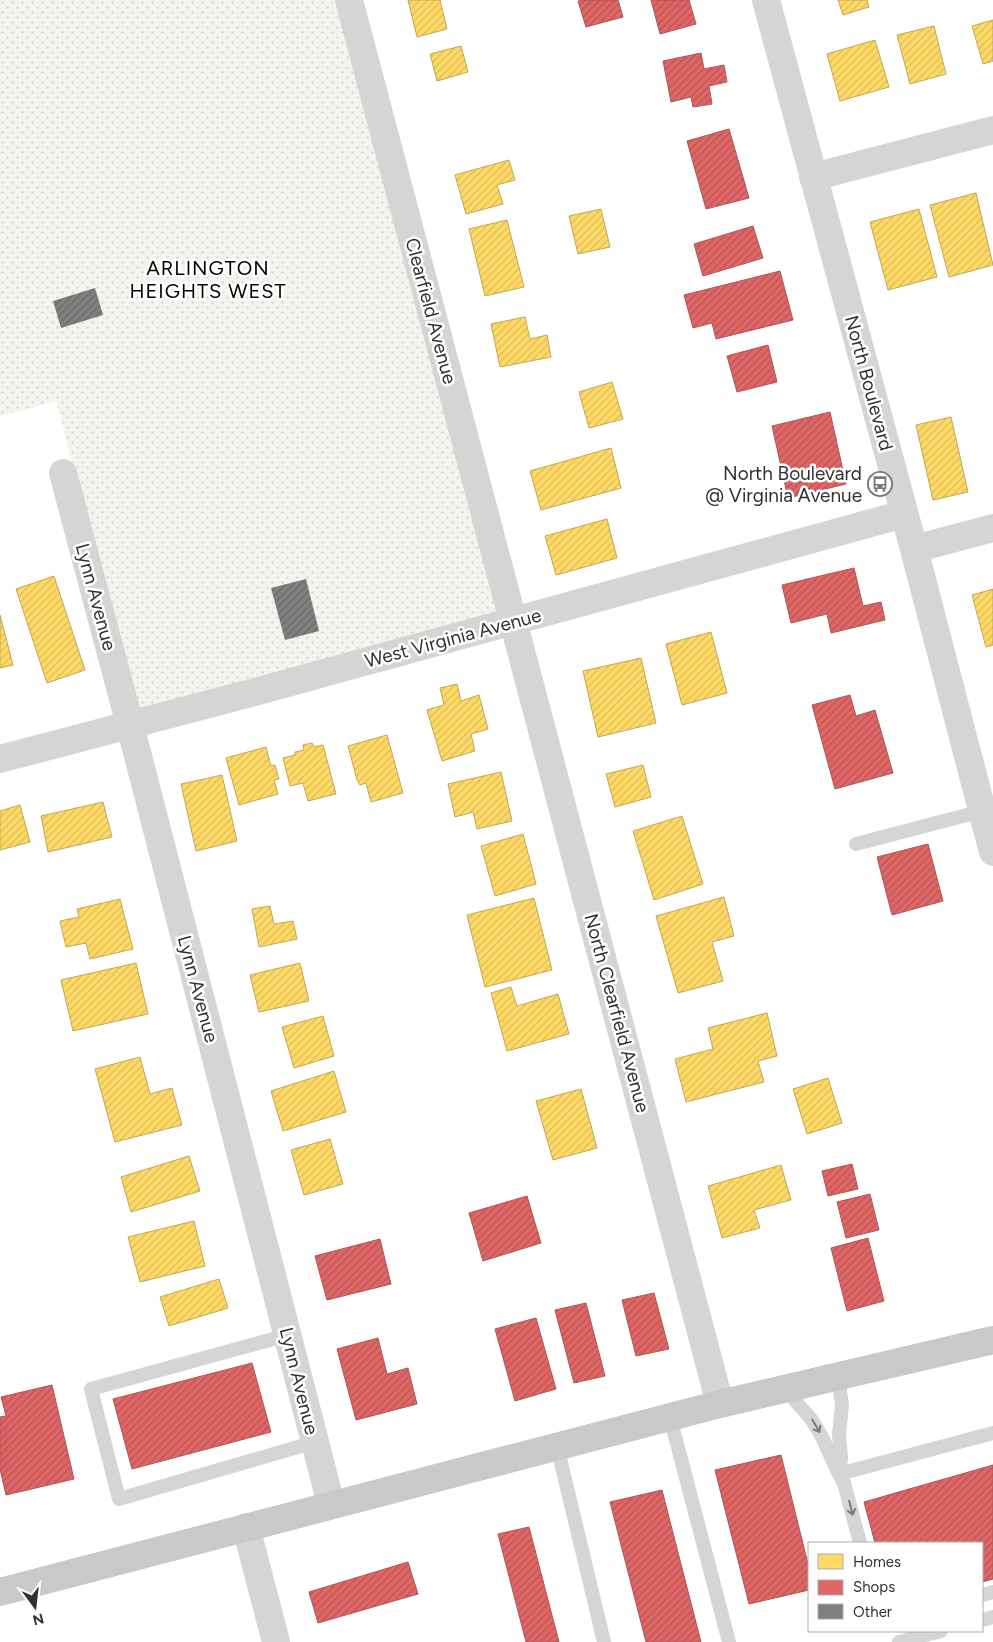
<svg xmlns="http://www.w3.org/2000/svg" width="993" height="1642" viewBox="0 0 993 1642" font-family="Figtree,sans-serif">
	<style>
		.park { fill: url(#park-dots) }
		.homes { fill: url(#homes-hatch); stroke: #c1a756 }
		.shops { fill: url(#shops-hatch); stroke: #ac5656 }
		.building { fill: url(#building-hatch) }
		.lines { fill: none; stroke-linecap: round; stroke-linejoin: round }
		.service { stroke: #d5d5d5; stroke-width: 14 }
		.minor { stroke: #d5d5d5; stroke-width: 28 }
		.tertiary { stroke: #d5d5d5; stroke-width: 28 }
		.primary { stroke: #c9c9c9; stroke-width: 28 }
		.oneway { stroke: #7b7b7b }
		.labels { text-anchor: middle; dominant-baseline: central; stroke-width: 5; stroke-linejoin: round; paint-order: stroke }
		.street-label { font-size: 19px; fill: #313131; stroke: #fff }
		.poi-label { font-size: 19px; fill: #313131; stroke: #fff; text-anchor: end }
		.neighbourhood-label { font-size: 20px; letter-spacing: 1px; fill: #000; stroke: #fff }
	</style>
	<defs>
		<pattern id="park-dots" width="8" height="8" patternUnits="userSpaceOnUse" patternTransform="scale(1.25)"><rect width="8" height="8" fill="#f2f5ed"/><path d="M2 2h.1M6 6h.1" fill="none" stroke="#d0d2cc" stroke-width="1.8" stroke-linecap="round"/></pattern>
		<pattern id="homes-hatch" width="6" height="6" patternUnits="userSpaceOnUse" patternTransform="scale(1.25)"><rect width="6" height="6" fill="#ffd966"/><path d="M-1 1l2-2M0 6l6-6M5 7l2-2" fill="none" stroke="#dbbb59"/></pattern>
		<pattern id="shops-hatch" width="6" height="6" patternUnits="userSpaceOnUse" patternTransform="scale(1.25)"><rect width="6" height="6" fill="#e06666"/><path d="M-1 1l2-2M0 6l6-6M5 7l2-2" fill="none" stroke="#b65555"/></pattern>
		<pattern id="building-hatch" width="6" height="6" patternUnits="userSpaceOnUse" patternTransform="scale(1.25)"><rect width="6" height="6" fill="#808080"/><path d="M-1 1l2-2M0 6l6-6M5 7l2-2" fill="none" stroke="#696969"/></pattern>
	</defs>
	<rect width="100%" height="100%" fill="#fff"/>
	<path class="park" d="M0,0H337L498,597L496,611L486,621L139,713L56,401L0,416Z"/>
	<path class="homes" d="M408,0H440L447,29L417,37Z
		M838,0H867L869,7L843,15Z
		M993,20V61L983,64L972,26Z
		M934,26L946,74L910,84L897,35Z
		M875,40L889,87L840,101L827,54Z
		M461,46L468,72L437,81L430,54Z
		M509,160L515,180L497,185L503,204L466,214L455,175Z
		M976,193L993,265L949,277L930,205Z
		M601,209L610,247L578,254L569,216Z
		M919,209L937,277L888,290L870,222Z
		M507,220L524,287L485,296L469,229Z
		M525,317L530,339L547,335L551,357L500,367L491,324Z
		M612,382L623,419L589,428L579,392Z
		M951,417L968,492L933,500L916,425Z
		M611,448L621,488L541,510L530,471Z
		M607,519L617,558L556,575L545,536Z
		M54,576L85,670L47,683L16,589Z
		M993,589V645L986,647L972,595Z
		M0,615L13,665L0,668Z
		M711,632L727,693L682,705L666,644Z
		M641,658L656,723L598,737L583,671Z
		M457,684L461,701L479,695L488,729L471,734L475,751L442,761L427,710L444,705L440,688Z
		M387,735L403,793L371,802L366,783L360,785L357,780L348,746Z
		M312,743L314,747L323,745L336,794L308,801L303,783L290,786L283,758L295,755V752L304,750L303,745Z
		M266,747L271,766L275,765L279,779L274,780L278,794L239,805L226,758Z
		M643,765L651,797L615,807L606,774Z
		M501,772L512,821L477,829L473,812L455,817L448,784Z
		M222,775L237,841L196,851L181,784Z
		M103,802L112,837L48,852L41,816Z
		M20,805L30,842L0,850V811Z
		M682,816L703,884L654,900L633,831Z
		M523,834L536,884L495,896L481,846Z
		M724,897L734,936L712,942L723,981L678,993L656,916Z
		M534,898L552,970L485,987L467,915Z
		M120,899L133,949L90,959L86,943L66,947L60,921L79,917L77,909Z
		M270,906L274,924L293,921L297,939L259,947L252,909Z
		M136,963L148,1014L73,1031L61,980Z
		M300,963L309,1001L259,1012L250,975Z
		M511,987L517,1006L558,994L569,1034L507,1051L491,993Z
		M767,1013L777,1056L758,1061L764,1082L686,1102L675,1059L713,1049L708,1028Z
		M323,1016L334,1056L294,1068L282,1027Z
		M140,1057L150,1094L172,1088L182,1125L115,1142L95,1069Z
		M334,1071L346,1112L283,1131L271,1091Z
		M828,1078L842,1123L807,1134L793,1089Z
		M581,1089L597,1148L553,1160L536,1101Z
		M330,1139L343,1184L304,1195L291,1150Z
		M189,1156L200,1191L131,1212L121,1177Z
		M781,1165L791,1200L754,1210L760,1228L722,1238L708,1186Z
		M194,1221L205,1266L140,1282L128,1237Z
		M219,1279L228,1308L169,1326L160,1297Z"/>
	<path class="shops" d="M583,0H618L623,17L586,27L578,1Z
		M651,0H689L696,24L660,34Z
		M701,53L704,69L724,65L727,82L709,86L712,104L693,107L691,97L671,102L663,61Z
		M729,129L749,198L706,209L687,141Z
		M753,226L763,258L703,276L694,244Z
		M780,271L793,320L716,339L712,323L693,328L684,295Z
		M768,345L777,382L737,392L727,356Z
		M830,412L846,484L788,498L772,426Z
		M854,568L863,606L881,602L885,620L831,633L827,614L791,623L782,585Z
		M850,695L856,716L875,710L893,773L835,789L812,705Z
		M928,844L943,901L892,915L877,857Z
		M852,1164L858,1189L828,1196L822,1171Z
		M870,1194L879,1230L846,1238L837,1202Z
		M527,1196L541,1243L483,1261L469,1213Z
		M868,1238L884,1301L847,1311L831,1248Z
		M380,1239L391,1284L327,1300L315,1256Z
		M654,1293L669,1349L636,1356L622,1300Z
		M586,1303L605,1376L574,1383L555,1310Z
		M536,1318L556,1389L515,1401L495,1329Z
		M378,1338L387,1374L408,1368L417,1404L356,1420L337,1349Z
		M252,1363L271,1432L132,1469L113,1399Z
		M52,1385L74,1479L6,1495L0,1469V1417L6,1416L1,1397Z
		M781,1455L809,1568V1590L749,1604L715,1470Z
		M993,1465V1579L982,1582V1543H875L864,1502Z
		M662,1490L701,1642H646L610,1502Z
		M529,1527L559,1642H526L498,1534Z
		M408,1562L418,1594L318,1623L309,1592Z"/>
	<path class="building" d="M95,288L103,315L61,328L53,301Z
		M306,579L319,631L285,640L271,588Z"/>
	<g class="lines">
		<path class="service" d="M856,844L982,811
			M288,1335L91,1389L119,1499L315,1442
			M785,1389L812,1420L822,1437L839,1474L841,1458L839,1434L842,1405L838,1377
			M670,1417L729,1642
			M557,1446L604,1642
			M860,1543L844,1483L839,1474L993,1433
			M982,1595L993,1592
			M982,1620L993,1617
			M899,1642L941,1631"/>
		<path class="minor" d="M349,0L720,1404
			M813,177L993,130
			M63,473L130,725L331,1504
			M914,549L993,528
			M0,759L251,693L904,514
			M246,1527L276,1642"/>
		<path class="tertiary" d="M766,0L914,549L993,852"/>
		<path class="primary" d="M0,1592L720,1404L993,1340"/>
	</g>
	<defs><path id="oneway-shaft" d="M-6 0H5M1.5-3L5.5 0L1.5 3" fill="none" stroke-width="1.6" stroke-linecap="round" stroke-linejoin="round" transform="scale(1.25)"/></defs>
	<g class="oneway">
		<use href="#oneway-shaft" transform="translate(816 1426) rotate(59)"/>
		<use href="#oneway-shaft" transform="translate(851 1508) rotate(75)"/>
	</g>
	<defs>
		<symbol id="bus-ring" viewBox="-11 -11 22 22"><circle r="9.5" fill="#fff" stroke="#797979" stroke-width="1.5"/><path d="M-5-6H5V4H4V6H2V4H-2V6H-4V4H-5ZM-3.5-4V0h7V-4ZM-3.5 1.2v1.5H-2V1.2ZM2 1.2v1.5H3.5V1.2Z" fill="#797979"/></symbol>
	</defs>
	<g fill-rule="evenodd">
		<use href="#bus-ring" x="866" y="470" width="28" height="28"/>
	</g>
	<g class="labels">
		<g class="street-label">
			<text transform="translate(431 311) rotate(75)">Clearfield Avenue</text>
			<text transform="translate(869 383) rotate(75)">North Boulevard</text>
			<text transform="translate(96 597) rotate(75)">Lynn Avenue</text>
			<text transform="translate(453 638) rotate(-15)">West Virginia Avenue</text>
			<text transform="translate(198 989) rotate(75)">Lynn Avenue</text>
			<text transform="translate(617 1013) rotate(75)">North Clearfield Avenue</text>
			<text transform="translate(299 1381) rotate(76)">Lynn Avenue</text>
		</g>
		<g class="poi-label">
			<text x="862" y="473">North Boulevard<tspan x="862" dy="22">@ Virginia Avenue</tspan></text>
		</g>
		<g class="neighbourhood-label">
			<text x="208" y="268">ARLINGTON<tspan x="208" dy="23">HEIGHTS WEST</tspan></text>
		</g>
	</g>
	<rect x="808" y="1542" width="175" height="90" fill="#ffffff" stroke="#adadad"/>
	<rect x="818" y="1554" width="25" height="15" fill="#ffd966" stroke="#adadad"/>
	<text x="853" y="1567" font-size="15" fill="#313131">Homes</text>
	<rect x="818" y="1580" width="25" height="15" fill="#e06666" stroke="#adadad"/>
	<text x="853" y="1592" font-size="15" fill="#313131">Shops</text>
	<rect x="818" y="1604" width="25" height="15" fill="#808080" stroke="#adadad"/>
	<text x="853" y="1617" font-size="15" fill="#313131">Other</text>
	<g transform="translate(35 1607) rotate(165)" stroke="#ffffff" stroke-width="4" paint-order="stroke">
	<path d="M0-4L9 19L0 12L-9 19Z" fill="#313131"/>
	<text y="-8" font-size="14" font-weight="bold" text-anchor="middle" fill="#313131">N</text>
	</g>
</svg>
